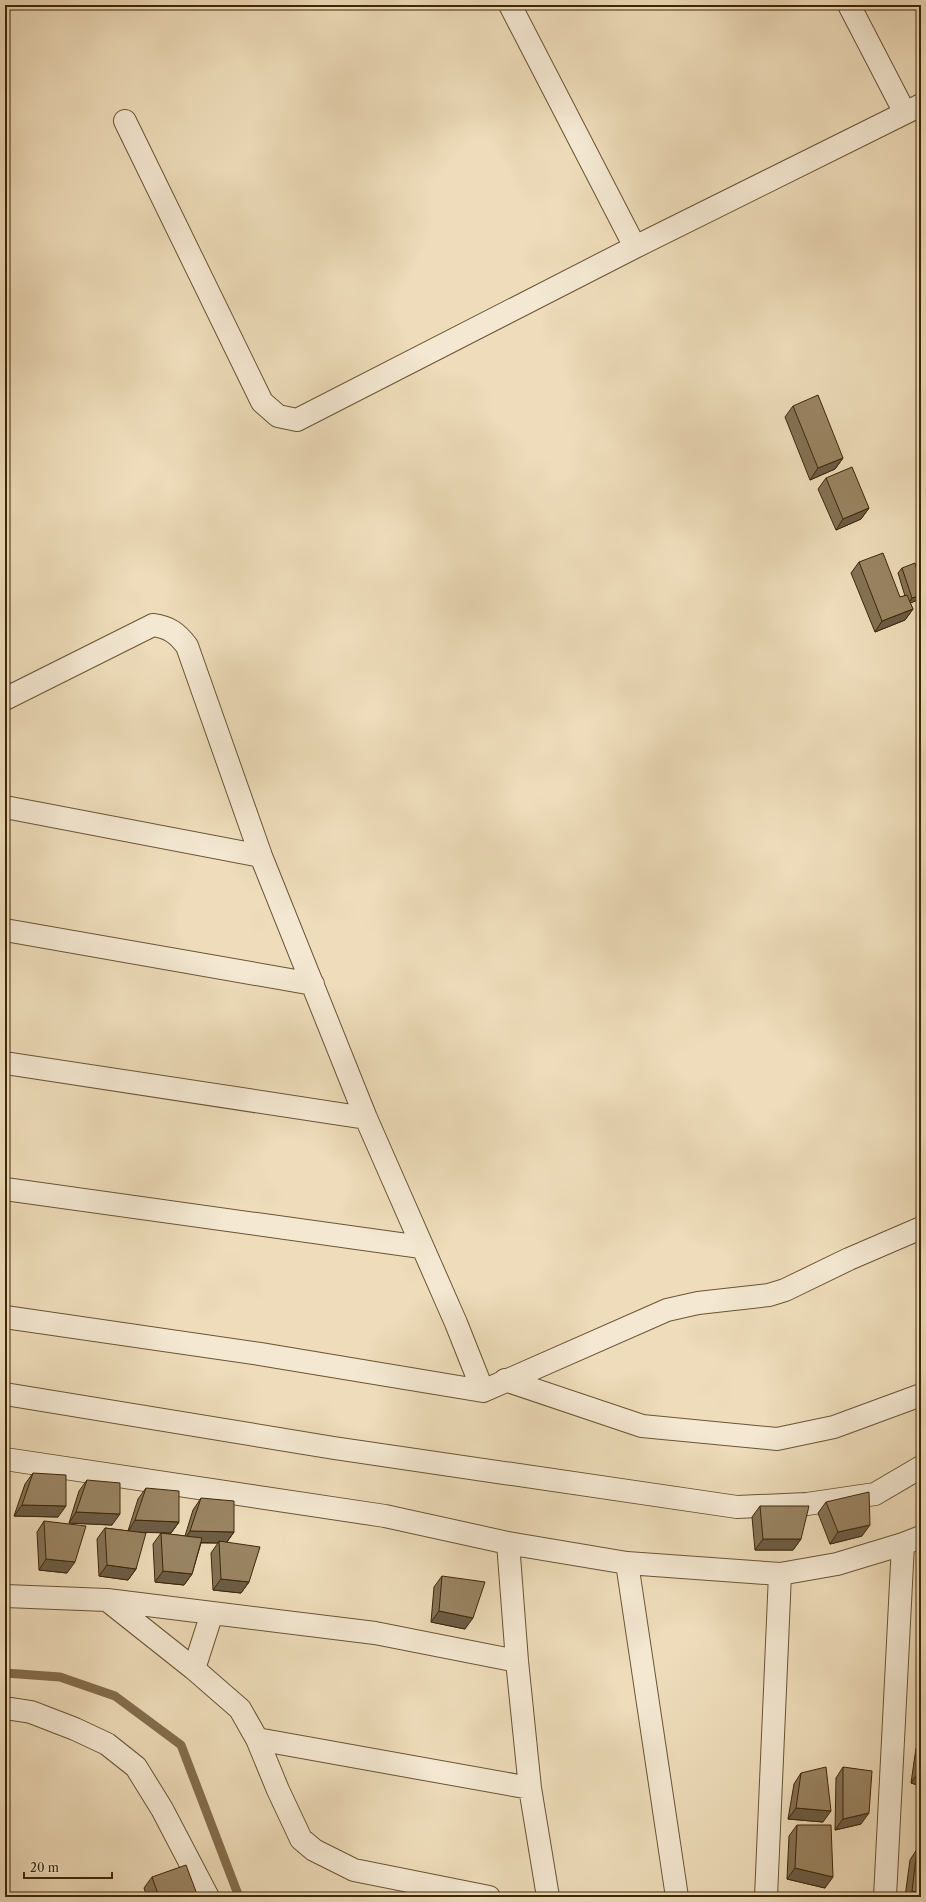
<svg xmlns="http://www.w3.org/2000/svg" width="926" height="1902" viewBox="0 0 926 1902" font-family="'Libre Caslon Text',serif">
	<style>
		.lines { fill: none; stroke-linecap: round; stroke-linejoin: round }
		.stream { stroke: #846e4e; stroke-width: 9 }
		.street-casing { stroke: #6a5434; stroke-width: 24 }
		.street { stroke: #f4e8d2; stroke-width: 22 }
		.wall { fill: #847256; stroke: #3e2607 }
		.shaded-wall { fill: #6c5d46; stroke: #3e2607 }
		.building { fill: #9a8564; stroke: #3e2607 }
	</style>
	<rect width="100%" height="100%" fill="#eedcba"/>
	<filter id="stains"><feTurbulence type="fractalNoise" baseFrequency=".005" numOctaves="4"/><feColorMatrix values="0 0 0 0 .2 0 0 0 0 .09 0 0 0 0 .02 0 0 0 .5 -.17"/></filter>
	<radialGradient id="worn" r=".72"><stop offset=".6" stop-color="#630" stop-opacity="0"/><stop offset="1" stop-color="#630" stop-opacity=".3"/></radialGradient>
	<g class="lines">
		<path class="stream" d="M5,1673L60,1677L115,1696L181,1745L239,1897"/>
		<defs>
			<path id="street" d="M510,5L635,247
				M849,5L905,113
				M125,121L262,402L278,416L297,420L635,247L921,105
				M5,699L153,625C169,627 177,633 187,646L261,856L366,1118L456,1323L483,1391
				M5,807L261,856
				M5,930L313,984
				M5,1063L366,1118
				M5,1189L421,1247
				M5,1317L260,1354L483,1391L667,1310L698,1303L769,1295L785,1290L849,1259L921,1228
				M505,1380L642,1426L777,1439L834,1427L921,1395
				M5,1394L334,1448L737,1507L807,1504L875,1494L921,1467
				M5,1459L385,1516L508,1543L627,1563L780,1574L837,1564L903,1544L921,1537
				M508,1543L517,1661L530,1788L548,1897
				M627,1563L677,1897
				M5,1596L107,1600L194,1669L240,1709L257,1739L278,1790L301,1839L314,1850L354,1870L489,1897
				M107,1600L375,1633L517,1661
				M194,1669L212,1613
				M5,1708L31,1712L75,1729L107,1744L136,1767L162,1809L208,1897
				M257,1739L530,1788
				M766,1897L780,1574
				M885,1897L903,1544"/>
		</defs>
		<use href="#street" class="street-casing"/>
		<use href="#street" class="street"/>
	</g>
	<path class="wall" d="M793,406L843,458L835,469L810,480L785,417Z
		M826,478L869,508L861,519L836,530L818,489Z
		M859,562L900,597L905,596L898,573L902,568L920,599L910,603L913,609L905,620L875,632L851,573Z
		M33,1473L58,1517L14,1516L25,1484Z
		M87,1480L112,1525L69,1523L79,1491Z
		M146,1488L179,1522L171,1533L138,1532L136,1569L128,1580L99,1576L97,1539L105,1528L128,1531L138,1499Z
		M201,1498L234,1532L227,1542L249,1582L241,1593L213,1590L211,1553L218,1543H201L192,1574L184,1585L155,1582L153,1544L161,1533L185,1536L193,1510Z
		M826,1502L862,1536L830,1544L818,1513Z
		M760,1506L801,1539L793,1550H755L752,1517Z
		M44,1521L67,1573L39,1570L37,1532Z
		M442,1576L465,1629L431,1622L434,1587Z
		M921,1741V1786L911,1783L916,1748Z
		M843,1767L861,1824L835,1830L836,1778Z
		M801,1773L823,1822L788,1819L794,1784Z
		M797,1825L825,1888L787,1879L789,1836Z
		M917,1849L921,1897H905L910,1860Z
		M152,1877L198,1897H147L144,1888Z"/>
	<path class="shaded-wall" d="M843,458L835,469L810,480L818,468Z
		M869,508L861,519L836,530L843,519Z
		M921,595V598L920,599L908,604L912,598Z
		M913,609L905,620L875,632L882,621Z
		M22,1505L66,1506L58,1517L14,1516Z
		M76,1512L120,1514L112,1525L69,1523Z
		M135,1520L179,1522L171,1533L128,1532Z
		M870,1525L862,1536L830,1544L838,1532Z
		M190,1531L234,1532L226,1543L219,1541L218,1543L183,1542Z
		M763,1539H801L793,1550H755Z
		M46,1559L75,1562L67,1573L39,1570Z
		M107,1565L136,1569L128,1580L99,1576Z
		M163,1571L192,1574L184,1585L155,1582Z
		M221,1579L249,1582L241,1593L213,1590Z
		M439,1611L473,1618L465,1629L431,1622Z
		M919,1771L921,1772V1786L911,1783Z
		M796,1808L831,1811L823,1822L788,1819Z
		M869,1813L861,1824L835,1830L843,1819Z
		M795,1868L833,1877L825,1888L787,1879Z
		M912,1891L921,1893V1897H908Z"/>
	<path class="building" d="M818,395L843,458L818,468L793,406Z
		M852,467L869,508L843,519L826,478Z
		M883,553L900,597L907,595L913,609L882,621L859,562Z
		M915,563L921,584V595L912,598L902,568Z
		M5,1467H7V1498H5Z
		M33,1473L66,1475V1506L22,1505Z
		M87,1480L120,1483V1514L76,1512Z
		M146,1488L179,1491V1522L135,1520Z
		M869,1492L870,1525L838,1532L826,1502Z
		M201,1498L234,1501V1532L190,1531Z
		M760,1506H809L801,1539H763Z
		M44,1521L86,1526L75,1562L46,1559Z
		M105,1528L146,1533L136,1569L107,1565Z
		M161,1533L202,1538L192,1574L163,1571Z
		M219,1541L260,1547L249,1582L221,1579Z
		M442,1576L485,1582L473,1618L439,1611Z
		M921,1756V1772L919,1771Z
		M826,1767L831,1811L796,1808L801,1773Z
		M843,1767L872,1771L869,1813L843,1819Z
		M797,1825H831L833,1877L795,1868Z
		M917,1849H921V1893L912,1891Z
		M186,1865L198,1897H159L152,1877Z"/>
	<rect width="926" height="1902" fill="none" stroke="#eedcba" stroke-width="20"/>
	<rect x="6" y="6" width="914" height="1890" fill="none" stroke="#3e2607" stroke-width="2"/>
	<rect x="10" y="10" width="906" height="1882" fill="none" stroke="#3e2607"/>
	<path d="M24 1872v6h88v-6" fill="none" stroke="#3e2607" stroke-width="2"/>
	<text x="30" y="1872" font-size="12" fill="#3e2607" stroke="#f4e8d2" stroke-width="3" paint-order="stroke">20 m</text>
	<rect width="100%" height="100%" filter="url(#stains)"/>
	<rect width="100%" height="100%" fill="url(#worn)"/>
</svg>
